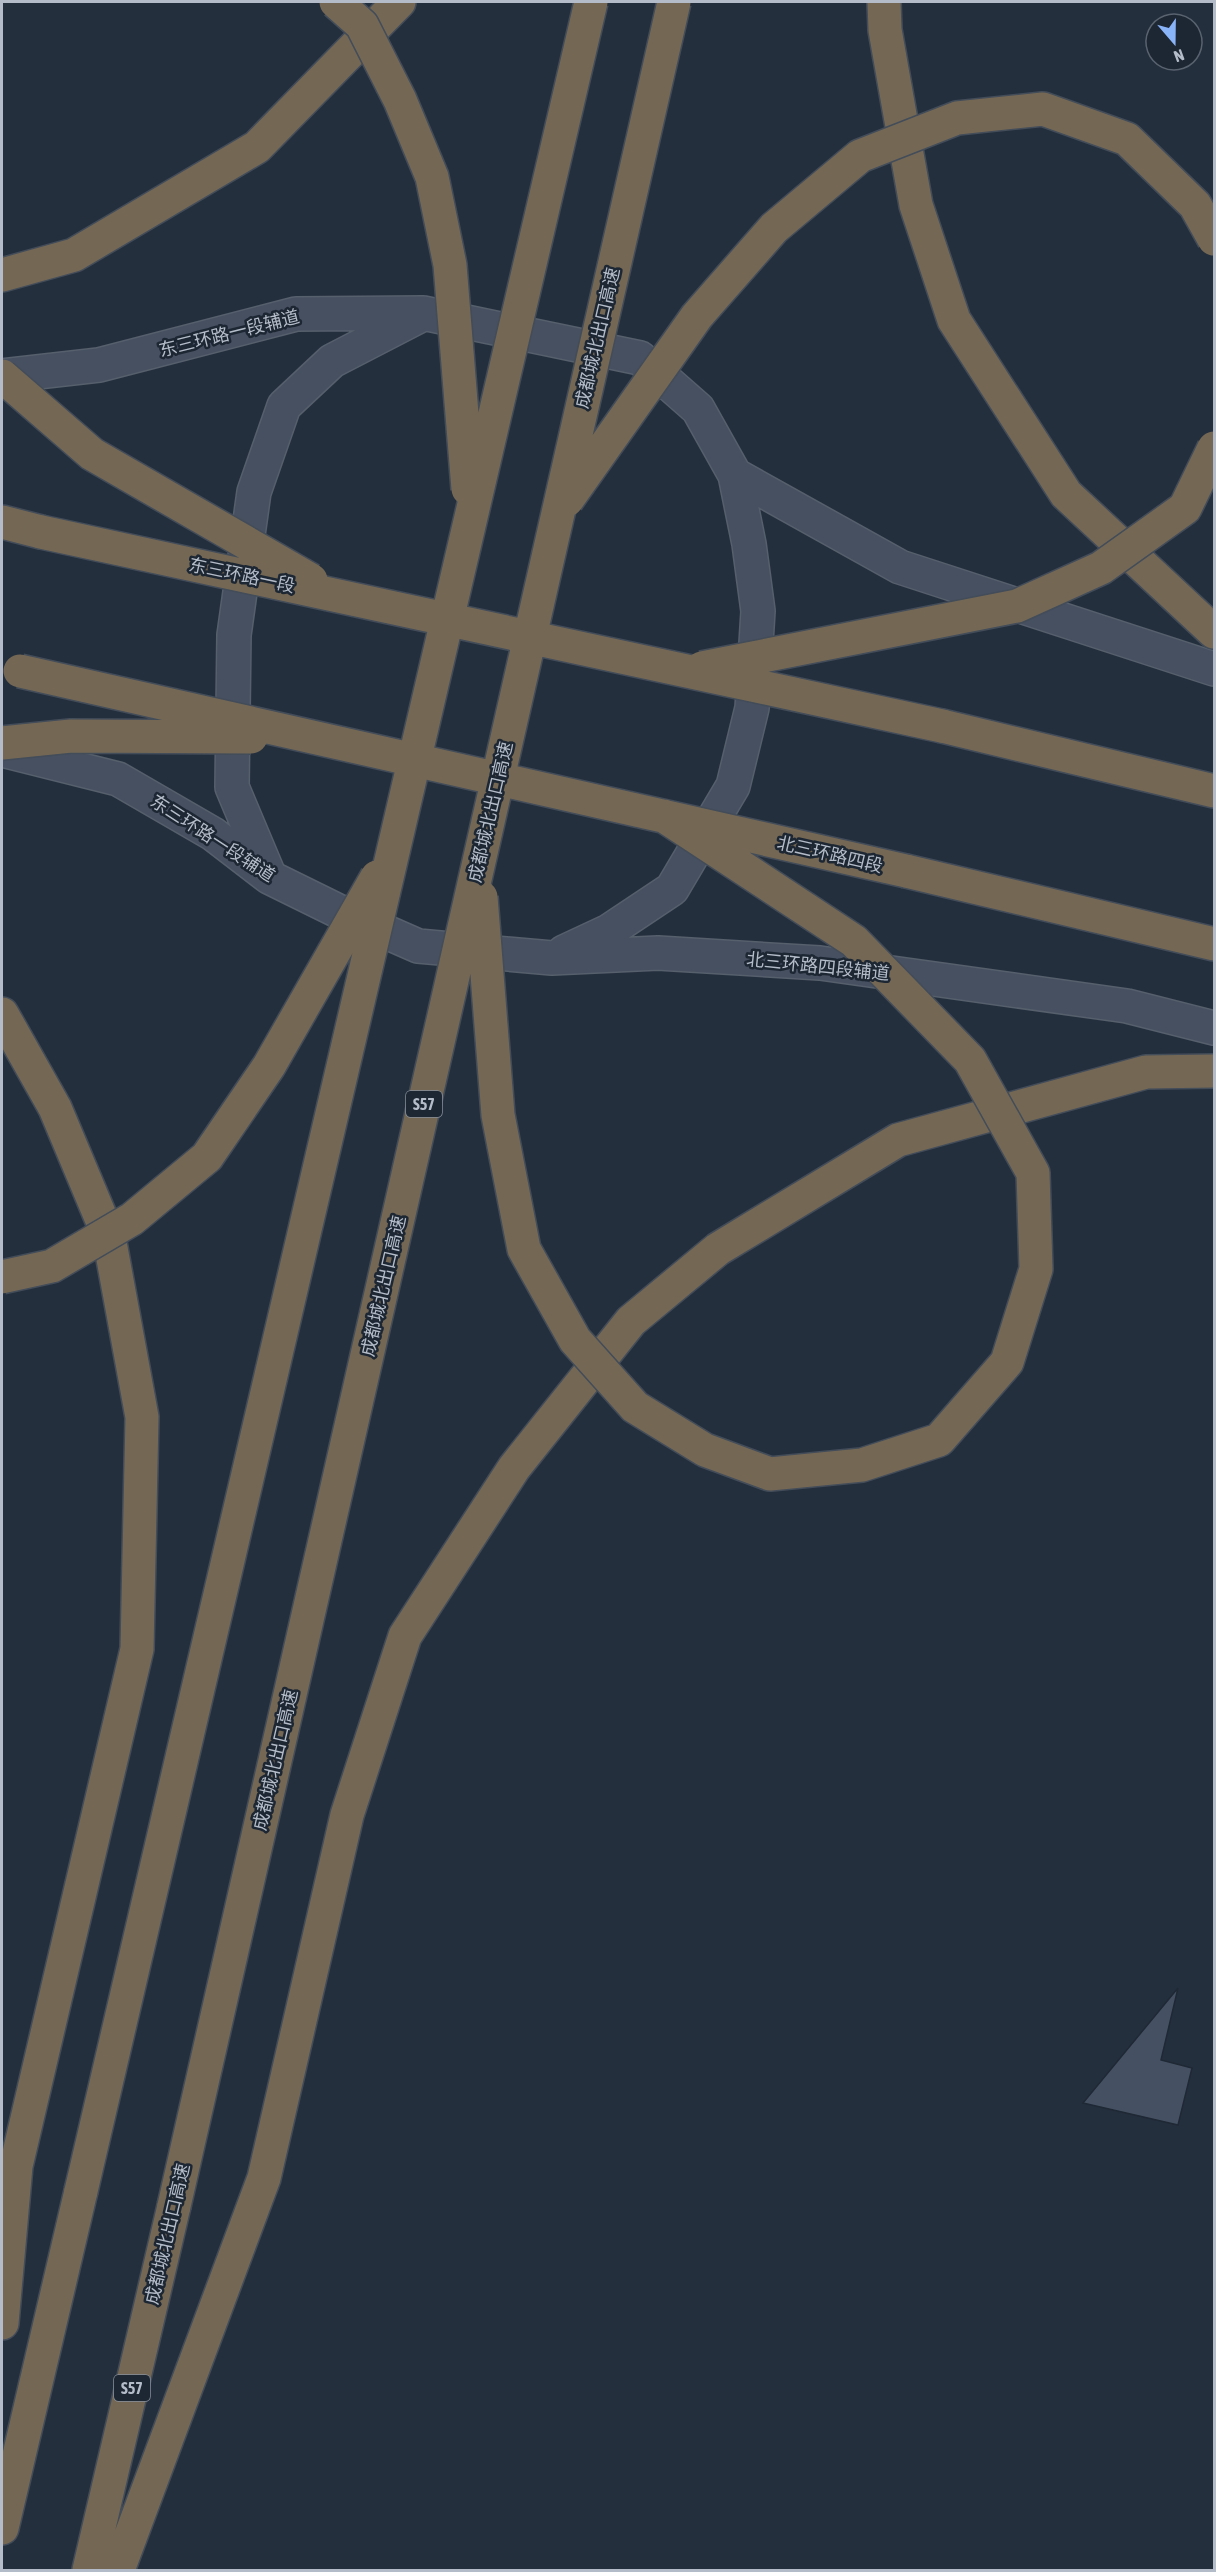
<svg xmlns="http://www.w3.org/2000/svg" width="1216" height="2572" viewBox="0 0 1216 2572" font-family="'Asap Condensed','Noto Sans SC',sans-serif">
	<style>
		.building { fill: #455162; stroke: #1f2835; stroke-width: 1.5 }
		.lines { fill: none; stroke-linecap: round; stroke-linejoin: round }
		.secondary-casing { stroke: #565f6c; stroke-width: 36 }
		.highway-casing { stroke: #434c59; stroke-width: 36 }
		.secondary { stroke: #465061; stroke-width: 33 }
		.highway { stroke: #746855; stroke-width: 33 }
		.highway-bridge-casing { stroke: #434c59; stroke-width: 36; stroke-linecap: butt }
		.highway-bridge { stroke: #746855; stroke-width: 33 }
		.labels { text-anchor: middle; dominant-baseline: central; stroke-width: 5; stroke-linejoin: round; paint-order: stroke }
		.shield { fill: #1d2633; stroke: #878f9c; stroke-width: 1.5 }
		.shield-label { font-size: 16px; font-weight: bold; fill: #b4bcc9 }
		.street-label { font-size: 18px; fill: #b4bcc9; stroke: #1d2633 }
	</style>
	<rect width="100%" height="100%" fill="#242f3e"/>
	<path class="building" d="M1178,1988L1161,2060L1192,2068L1178,2125L1083,2103Z"/>
	<g class="lines">
		<defs>
			<path id="secondary" d="M2,376L99,365L296,314L423,313L640,358L698,409L735,475L900,567L1214,669
				M2,750L118,779L213,834L269,877L336,910L418,946L552,958L658,953L820,963L1127,1006L1214,1028
				M269,875L232,787L234,635L254,492L284,406L332,361L419,316
				M564,952L609,931L672,889L733,786L752,708L758,611L749,544L735,475"/>
			<path id="highway" d="M884,2L885,30L916,205L954,320L1066,494L1214,632
				M2,275L74,255L257,147L399,2
				M2,522L41,532
				M942,726L1214,791
				M906,871L1214,944
				M2,1014L55,1108L109,1237L142,1417L137,1649L16,2166L2,2323
				M2,2528L81,2191
				M89,2570L174,2206
				M118,2570L264,2178L347,1815L405,1636L514,1468L631,1321L718,1249L898,1140L1146,1072L1214,1071"/>
		</defs>
		<use href="#secondary" class="secondary-casing"/>
		<use href="#highway" class="highway-casing"/>
		<use href="#secondary" class="secondary"/>
		<use href="#highway" class="highway"/>
		<defs>
			<path id="highway-bridge" d="M336,2L362,25L400,100L432,177L450,265L468,489
				M2,376L92,454L311,580
				M567,500L697,316L774,228L860,156L957,118L1043,109L1127,139L1195,205L1214,239
				M41,532L942,726
				M702,668L1017,606L1101,568L1185,508L1214,448
				M20,671L906,871
				M2,743L71,736L251,737
				M481,897L498,1115L524,1249L575,1340L635,1407L705,1450L770,1474L862,1465L939,1440L1007,1362L1036,1269L1033,1173L970,1060L854,941L664,816
				M2,1277L52,1266L132,1219L207,1157L269,1066L377,877
				M81,2191L591,2
				M174,2206L674,2"/>
		</defs>
		<use href="#highway-bridge" class="highway-bridge-casing"/>
		<use href="#highway-bridge" class="highway-bridge"/>
	</g>
	<g class="labels">
		<g class="shield">
			<rect x="406" y="1091" width="36" height="26" rx="4.5"/>
			<rect x="114" y="2375" width="36" height="26" rx="4.5"/>
		</g>
		<g class="shield-label">
			<text x="424" y="1104">S57</text>
			<text x="132" y="2388">S57</text>
		</g>
		<g class="street-label">
			<text transform="translate(229 333) rotate(-14)">东三环路一段辅道</text>
			<text transform="translate(597 338) rotate(-77)">成都城北出口高速</text>
			<text transform="translate(242 575) rotate(12)">东三环路一段</text>
			<text transform="translate(490 812) rotate(-77)">成都城北出口高速</text>
			<text transform="translate(213 838) rotate(33)">东三环路一段辅道</text>
			<text transform="translate(830 854) rotate(13)">北三环路四段</text>
			<text transform="translate(818 966) rotate(6)">北三环路四段辅道</text>
			<text transform="translate(383 1286) rotate(-77)">成都城北出口高速</text>
			<text transform="translate(275 1760) rotate(-77)">成都城北出口高速</text>
			<text transform="translate(167 2234) rotate(-77)">成都城北出口高速</text>
		</g>
	</g>
	<rect width="1216" height="2572" fill="none" stroke="#b4bcc9" stroke-width="6"/>
	<g transform="translate(1174 42) rotate(160)"><circle r="28" fill="#1d2633" stroke="#59626f" stroke-width="1.5"/>
	<path d="M0-4.5L10 22L0 15L-10 22Z" fill="#8ab4f8"/>
	<text y="-9" font-size="16" font-weight="bold" text-anchor="middle" fill="#b4bcc9">N</text>
	</g>
</svg>
